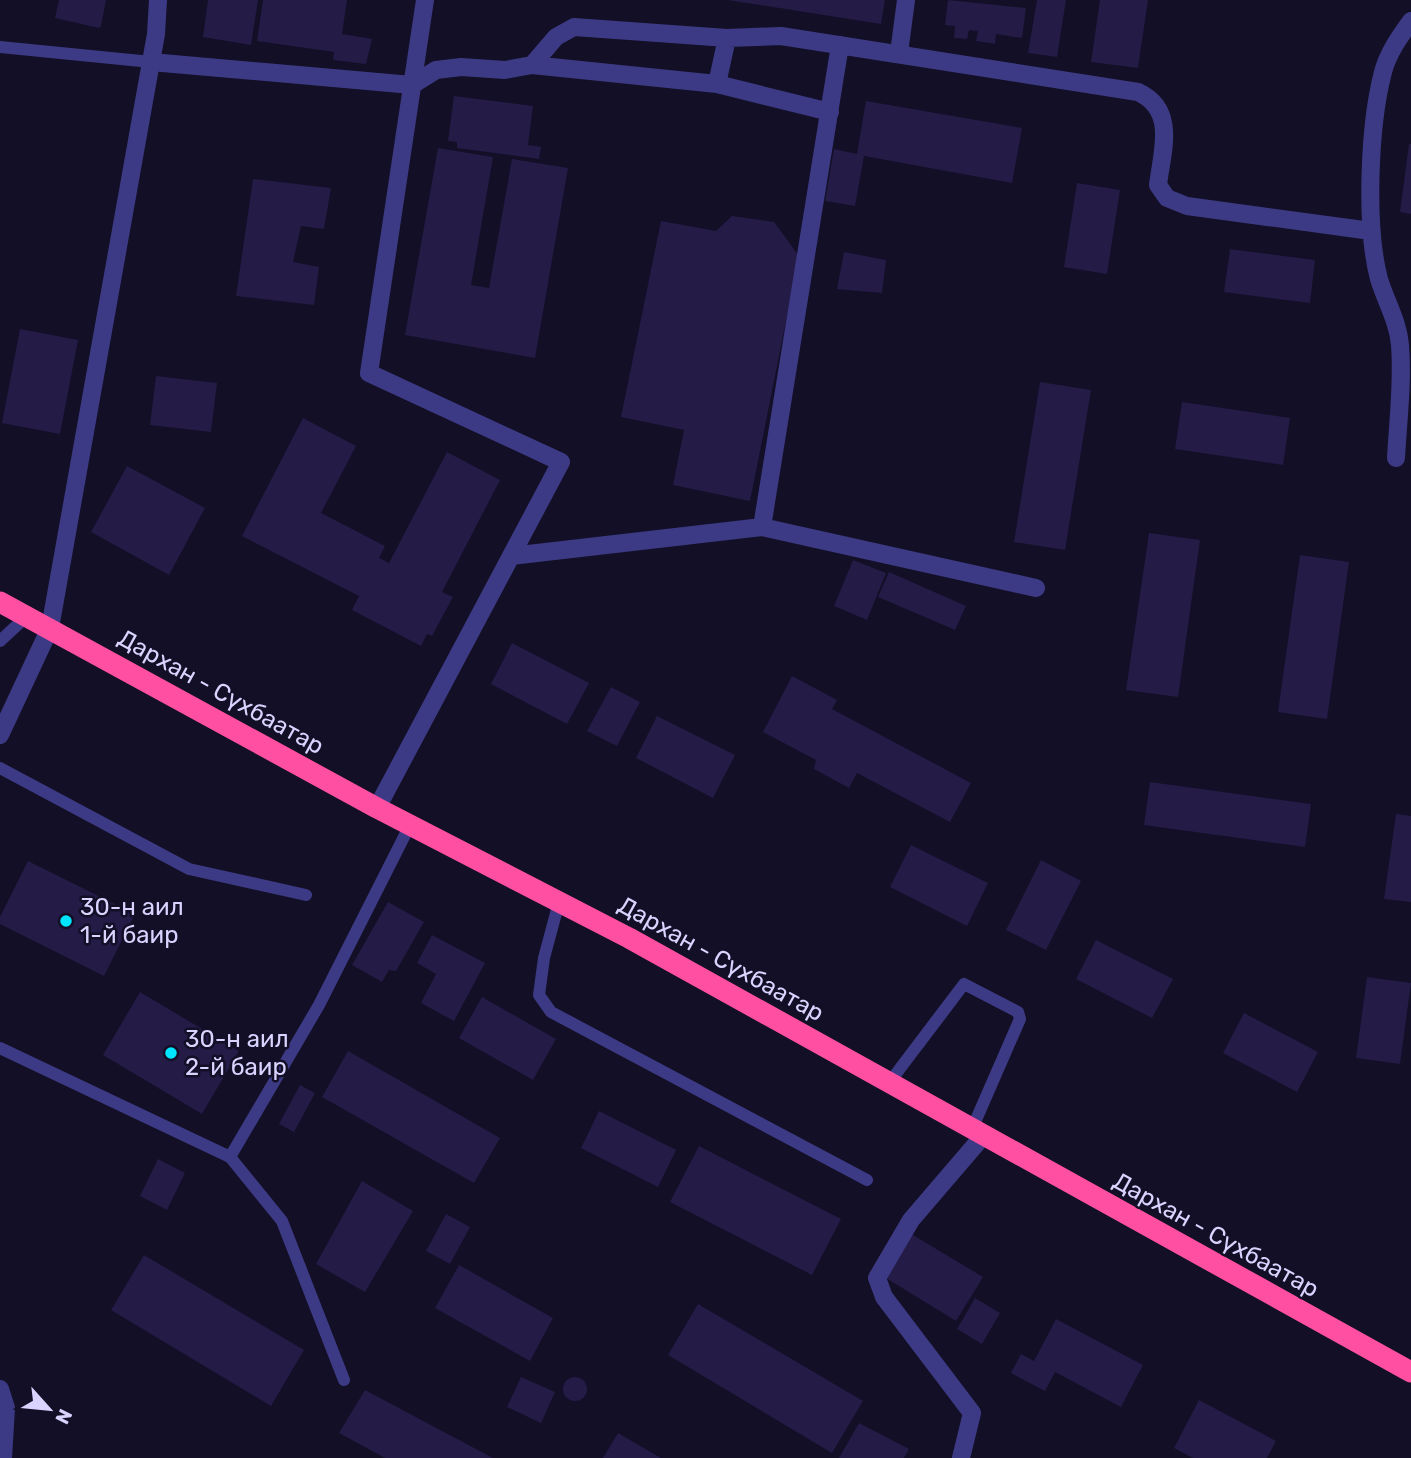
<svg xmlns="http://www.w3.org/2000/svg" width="1411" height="1458" viewBox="0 0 1411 1458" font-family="Rubik,sans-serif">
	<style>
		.building { fill: #241b47 }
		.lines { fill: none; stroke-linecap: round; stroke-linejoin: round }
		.lane { stroke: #3d3a85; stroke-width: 12 }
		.street { stroke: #3d3a85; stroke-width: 18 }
		.highway { stroke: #ff4fa3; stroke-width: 21 }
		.poi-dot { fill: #00e5ff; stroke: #130f26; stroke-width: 2.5 }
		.labels { text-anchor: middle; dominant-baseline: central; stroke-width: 5; stroke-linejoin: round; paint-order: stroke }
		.street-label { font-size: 24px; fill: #d9d4ff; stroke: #130f26 }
		.poi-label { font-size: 24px; fill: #d9d4ff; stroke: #130f26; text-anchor: start }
	</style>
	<rect width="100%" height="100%" fill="#130f26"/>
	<path class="building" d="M59,0H106L101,26L99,28L55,18Z
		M208,0H258L251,45L203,37Z
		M263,0H347L342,34L372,39L366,64L333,60L334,52L257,41Z
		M728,0H885L881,24Z
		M948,0L1026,8L1022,38L996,34L995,44L976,41L978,31L969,30L967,39L954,38L955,26L945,25Z
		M1037,0H1066L1057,57L1028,53Z
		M1100,0H1148L1138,68L1091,62Z
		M454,96L533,106L528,145L541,147L539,159L457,148V142L448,141Z
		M866,101L1022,128L1012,183L864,156L855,206L825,201L834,149L857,154Z
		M1409,144H1411V214L1400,212Z
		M438,148L493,157L471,285L489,288L512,159L568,168L535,358L405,335Z
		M253,179L331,188L324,229L301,226L293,262L319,267L314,305L236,296Z
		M1077,183L1120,190L1107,274L1064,267Z
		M732,216L774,222L799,256L750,501L673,485L684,430L621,417L661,221L716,231Z
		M1230,249L1315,260L1310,303L1224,292Z
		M844,252L886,260L882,293L837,289Z
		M20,329L78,340L60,434L2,423Z
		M156,376L217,383L211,432L150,425Z
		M1040,382L1091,390L1065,550L1014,542Z
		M1182,402L1290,418L1283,465L1175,449Z
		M303,418L356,446L321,513L385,546L379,558L389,563L447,452L500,480L442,592L453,597L432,636L427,634L421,646L352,610L359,596L242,536Z
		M127,466L205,508L169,575L91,532Z
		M1149,533L1200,540L1178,697L1126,690Z
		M1300,555L1349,562L1327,719L1278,712Z
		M853,560L886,573L867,620L834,606Z
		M889,572L966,606L955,630L878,597Z
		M512,643L589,683L567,724L491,684Z
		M792,676L837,700L832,709L971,783L950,822L857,773L849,788L814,769L816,760L763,732Z
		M611,687L640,702L617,746L587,731Z
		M657,716L735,755L713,798L636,758Z
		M1150,782L1311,804L1305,847L1144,825Z
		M1396,814L1411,816V902L1384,899Z
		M911,845L988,883L967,926L890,887Z
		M1041,860L1081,881L1046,950L1006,930Z
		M28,861L135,914L104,976L0,924V917Z
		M388,902L424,922L396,971L389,970L382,982L352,965Z
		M432,935L485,963L454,1021L421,1003L436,974L417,963Z
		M1096,940L1173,979L1152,1018L1076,979Z
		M1367,977L1411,983L1400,1064L1356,1058Z
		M140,992L239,1051L202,1114L103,1055Z
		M482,997L556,1039L533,1080L459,1038Z
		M1244,1013L1318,1052L1297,1092L1223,1053Z
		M348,1051L500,1138L474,1183L322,1097Z
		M300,1085L315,1093L294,1132L279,1124Z
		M599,1111L676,1150L658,1187L581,1148Z
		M699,1146L841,1219L812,1275L670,1202Z
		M158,1159L185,1173L167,1210L140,1196Z
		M362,1181L413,1211L365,1292L316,1264Z
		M446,1214L470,1227L450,1264L426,1251Z
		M908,1232L983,1277L956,1321L881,1275Z
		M144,1255L304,1350L271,1406L111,1310Z
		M459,1265L553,1318L530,1361L435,1308Z
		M975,1298L1000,1313L982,1344L957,1329Z
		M698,1304L863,1401L832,1453L668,1355Z
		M1056,1319L1143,1365L1121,1407L1055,1372L1045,1391L1011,1373L1021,1354L1034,1361Z
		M521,1377L555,1392L541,1423L507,1407Z
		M563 1389a12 12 0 1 1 24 0a12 12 0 1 1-24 0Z
		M365,1390L493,1458H385L339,1433Z
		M1199,1400L1276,1441L1267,1458H1193L1174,1448Z
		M859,1423L909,1449L904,1458H839Z
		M618,1433L661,1458H603Z"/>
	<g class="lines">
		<path class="lane" d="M0,47L151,62
			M0,641L27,616
			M0,768L189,869L306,895
			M559,902L544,958L539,995L551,1012L867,1180
			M0,1048L230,1157
			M889,1083L964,984L1018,1012L1020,1019L972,1129
			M344,1380L282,1221L230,1157L319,1005L410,825"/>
		<path class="street" d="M727,38L717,84L830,112
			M899,53L906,0
			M151,62L412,85L436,70L461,67L505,70L532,65L556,37L574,27L727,38L781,36L1138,92C1177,110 1162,151 1158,185L1167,198L1187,206L1371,231
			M532,65L717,84
			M1396,458C1398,421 1403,382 1400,345C1398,321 1386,302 1379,279C1365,226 1369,126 1383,72C1388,53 1400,36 1411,21
			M762,527L840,45
			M511,556L762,527L1036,588
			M0,735L50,628L156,34L158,0
			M377,808L561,462L369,373L425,0
			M0,1389L6,1408L3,1458
			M961,1458L972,1413L884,1297L877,1278L911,1220L983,1136"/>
		<path class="highway" d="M0,602L377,808L629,938L1411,1372"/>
	</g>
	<g class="poi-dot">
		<circle cx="66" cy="921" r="7"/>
		<circle cx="171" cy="1053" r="7"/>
	</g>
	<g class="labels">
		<g class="street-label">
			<text transform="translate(221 692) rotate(29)">Дархан - Сүхбаатар</text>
			<text transform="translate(721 959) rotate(29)">Дархан - Сүхбаатар</text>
			<text transform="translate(1216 1235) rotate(29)">Дархан - Сүхбаатар</text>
		</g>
		<g class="poi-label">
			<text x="80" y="907">30-н аил<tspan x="80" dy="28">1-й баир</tspan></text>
			<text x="185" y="1039">30-н аил<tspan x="185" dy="28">2-й баир</tspan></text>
		</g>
	</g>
	<g transform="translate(49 1409) rotate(117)" stroke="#130f26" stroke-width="5" paint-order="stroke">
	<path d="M0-5L12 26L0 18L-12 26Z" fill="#d9d4ff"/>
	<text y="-10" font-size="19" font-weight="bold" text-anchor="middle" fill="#d9d4ff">N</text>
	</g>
</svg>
